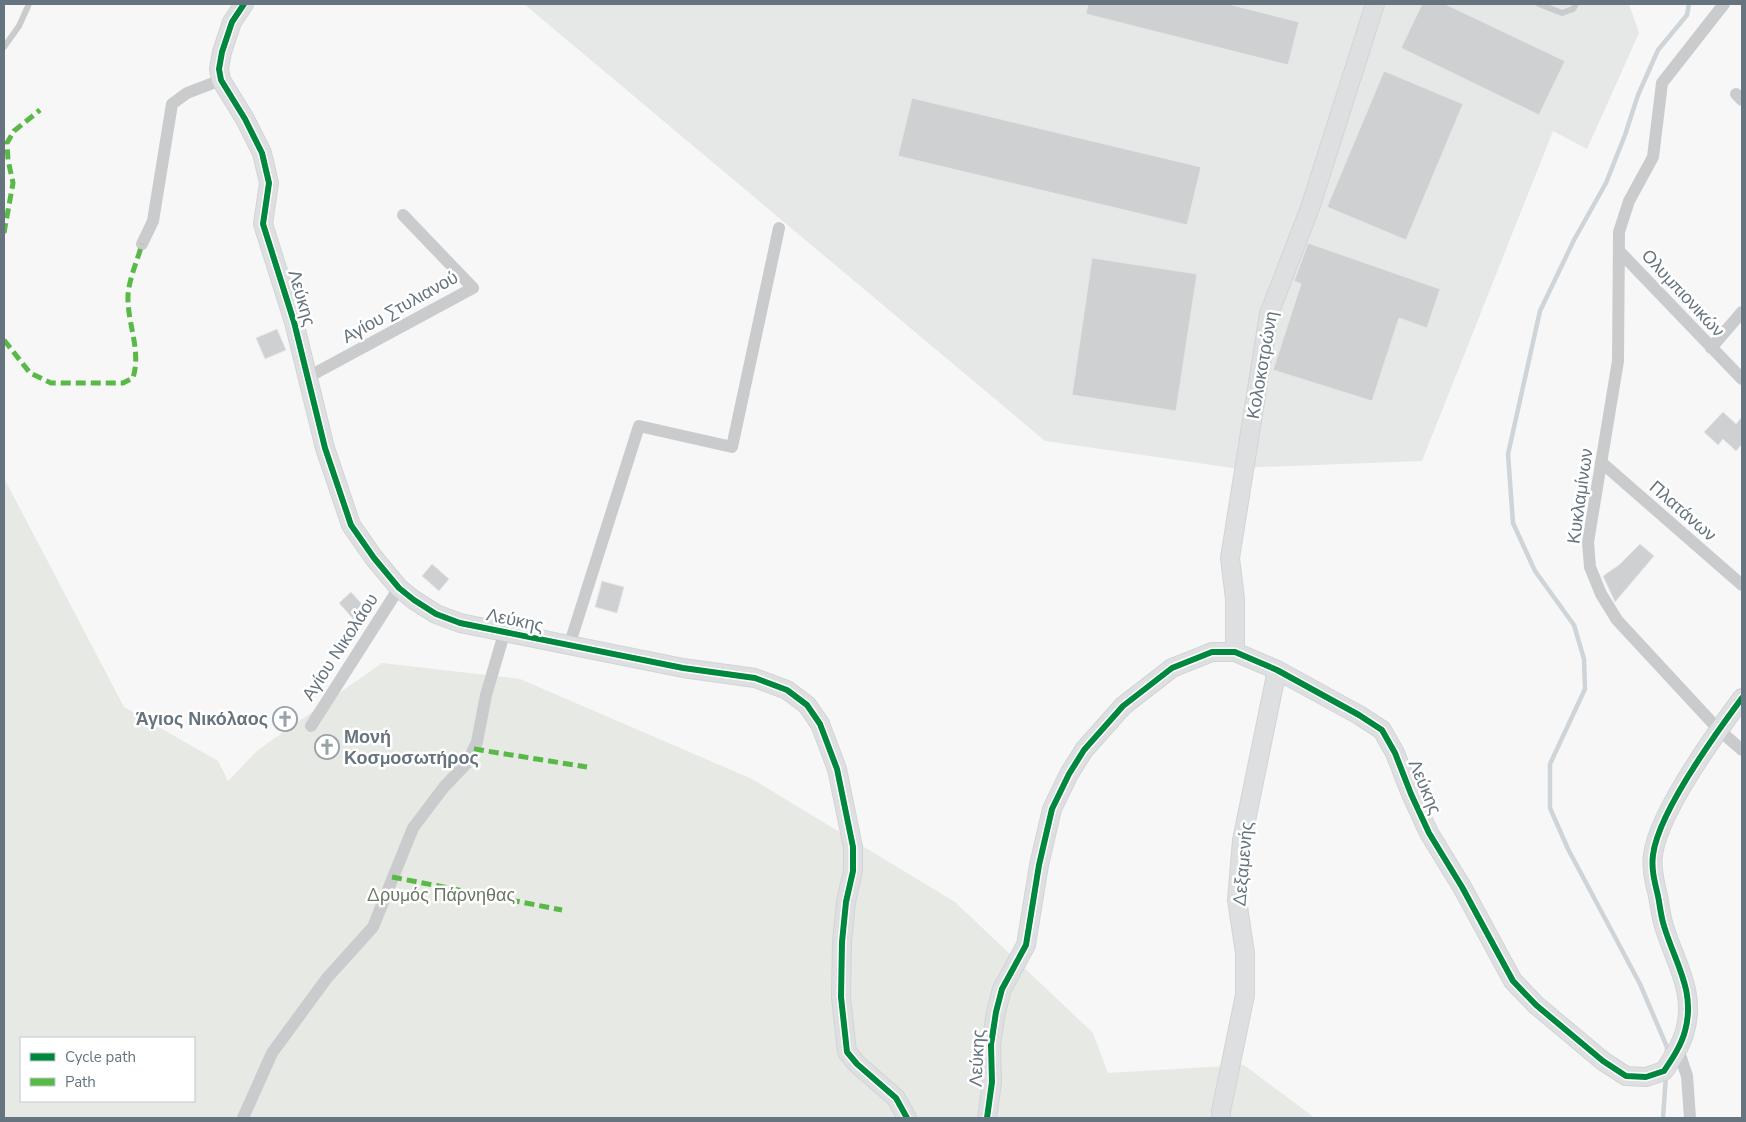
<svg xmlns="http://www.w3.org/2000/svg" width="1746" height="1122" viewBox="0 0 1746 1122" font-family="'Nunito Sans',sans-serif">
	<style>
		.built { fill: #e6e7e7 }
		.green { fill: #e6e9e4; fill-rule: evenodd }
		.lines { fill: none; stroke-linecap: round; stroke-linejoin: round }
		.stream { stroke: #ced4d8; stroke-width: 4.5 }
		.building { fill: #ced0d1; stroke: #e6e6e6 }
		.secondary-casing { stroke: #d3d4d5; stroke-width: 20 }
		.lane { stroke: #cacbcc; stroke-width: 6 }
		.street { stroke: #cacbcc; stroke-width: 12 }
		.secondary { stroke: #dedfe0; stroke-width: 18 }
		.quiet { stroke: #58b947; stroke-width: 5; stroke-dasharray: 10 5; stroke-linecap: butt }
		.cycleway-casing { stroke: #fff; stroke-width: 9 }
		.cycleway { stroke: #00873e; stroke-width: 6 }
		.labels { text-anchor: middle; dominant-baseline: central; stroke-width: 5; stroke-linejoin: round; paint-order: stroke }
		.street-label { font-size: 18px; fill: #65747f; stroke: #fff }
		.poi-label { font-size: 18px; font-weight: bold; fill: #65747f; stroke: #fff; text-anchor: end }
		.park-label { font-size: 18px; fill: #677864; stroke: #fff }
	</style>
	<rect width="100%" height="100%" fill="#f7f7f7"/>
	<path class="built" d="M524,4H1629L1639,33L1587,149L1553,131L1422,461L1233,468L1045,441Z"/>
	<path class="green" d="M4,478L124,707L218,761L228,781L258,750L382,663L520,679L752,779L955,902L1093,1033L1108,1073L1244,1065L1315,1118H4ZM21,1038H194V1101H21Z"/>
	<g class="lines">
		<path class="stream" d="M1667,1054V1047L1640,984L1568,849L1550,808V764L1585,689L1584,659L1574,625L1535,571L1513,523L1508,454L1540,311L1574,240L1606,183L1625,135L1638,95L1658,50L1687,15L1689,4
			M1663,1118L1666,1075"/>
	</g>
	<path class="building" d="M1088,4H1228L1299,22L1288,65L1086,14Z
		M1422,4H1445L1565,61L1539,115L1401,48Z
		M1384,71L1463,104L1406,240L1327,207Z
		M912,98L1201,167L1187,225L898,156Z
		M1308,243L1440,289L1427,328L1399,318L1372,401L1273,370L1301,284L1294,281Z
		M1092,258L1197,274L1176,411L1072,395Z
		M277,329L286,350L265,359L256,338Z
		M1723,412L1736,424L1742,417V444L1736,451L1723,439L1718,445L1704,432Z
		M1640,544L1654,556L1615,602L1603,576L1619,565Z
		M432,564L449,579L439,591L422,576Z
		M602,581L624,587L617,613L595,607Z
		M351,592L368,611L356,622L339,603Z"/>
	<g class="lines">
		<defs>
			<path id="secondary" d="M244,4L232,22L222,52L219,69L221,80L245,119L262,153L269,183L263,224L294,322L325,448L351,525L374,558L399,588L414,600L436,614L460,623L683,668L755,678L787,690L807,705L820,724L837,769L853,847V871L846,902L842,942L841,997L847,1052L857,1064L896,1098L907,1118
				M1235,652V599L1230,558L1269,314L1310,208L1375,4
				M987,1118L992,1082L991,1045L996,1012L1002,989L1026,945L1039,865L1052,809L1069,774L1084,750L1123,706L1172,668L1212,652H1235L1277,670L1359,715L1382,730L1395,753L1411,794L1429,833L1462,887L1513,981L1536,1005L1603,1061L1626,1076L1646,1077L1664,1071C1672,1059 1681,1046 1685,1031C1696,991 1675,963 1664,926C1661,917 1660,906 1658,896C1655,883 1651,869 1653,855C1658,813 1716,733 1742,698
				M1221,1118V1111L1245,995V953L1237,900L1242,840L1277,670"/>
		</defs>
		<use href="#secondary" class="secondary-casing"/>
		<path class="lane" d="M1539,4L1562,13L1573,9L1576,4
			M4,47L19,26L29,4"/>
		<path class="street" d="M1724,4L1662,83L1653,157L1629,201L1619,232L1618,361L1588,542L1590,567L1601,594L1617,620L1719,730L1742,750
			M1736,94L1742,100
			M142,244L153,221L172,104L187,93L221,80
			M1620,252L1742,379
			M1711,348L1742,312
			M308,377L473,288L403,215
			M1601,462L1742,585
			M569,646L639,426L732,447L779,228
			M311,726L399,588
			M1678,1049L1687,1076L1690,1118
			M243,1118L272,1053L327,978L373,927L413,828L444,787L467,763L477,742L486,695L504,634"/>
		<use href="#secondary" class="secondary"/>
		<path class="quiet" d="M4,233L13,183L8,160L7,143L14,131L40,110
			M4,340L30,373L51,383H123L133,378C141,351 129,328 128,301C127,283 137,262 142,244
			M474,749L587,767
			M392,877L562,910"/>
		<defs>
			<path id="cycleway" d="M244,4L232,22L222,52L219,69L221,80L245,119L262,153L269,183L263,224L294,322L325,448L351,525L374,558L399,588L414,600L436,614L460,623L683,668L755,678L787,690L807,705L820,724L837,769L853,847V871L846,902L842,942L841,997L847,1052L857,1064L896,1098L907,1118
				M987,1118L992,1082L991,1045L996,1012L1002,989L1026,945L1039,865L1052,809L1069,774L1084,750L1123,706L1172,668L1212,652H1235L1277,670L1359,715L1382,730L1395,753L1411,794L1429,833L1462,887L1513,981L1536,1005L1603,1061L1626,1076L1646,1077L1664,1071C1672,1059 1681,1046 1685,1031C1696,991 1675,963 1664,926C1661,917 1660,906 1658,896C1655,883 1651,869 1653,855C1658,813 1716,733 1742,698"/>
		</defs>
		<use href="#cycleway" class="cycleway-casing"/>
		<use href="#cycleway" class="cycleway"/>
	</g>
	<defs>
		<symbol id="church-ring" viewBox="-11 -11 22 22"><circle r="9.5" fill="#fff" stroke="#98a2a9" stroke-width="1.5"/><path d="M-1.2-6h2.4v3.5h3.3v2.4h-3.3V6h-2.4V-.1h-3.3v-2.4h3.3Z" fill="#98a2a9"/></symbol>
	</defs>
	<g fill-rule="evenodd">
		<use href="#church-ring" x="271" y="705" width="28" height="28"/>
		<use href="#church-ring" x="313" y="733" width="28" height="28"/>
	</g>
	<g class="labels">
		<g class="street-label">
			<text transform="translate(1683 293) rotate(47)">Ολυμπιονικών</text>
			<text transform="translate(302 298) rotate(74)">Λεύκης</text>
			<text transform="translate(400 307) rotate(-29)">Αγίου Στυλιανού</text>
			<text transform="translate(1262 365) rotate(-80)">Κολοκοτρώνη</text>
			<text transform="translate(1580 496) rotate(-82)">Κυκλαμίνων</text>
			<text transform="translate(1683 511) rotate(41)">Πλατάνων</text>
			<text transform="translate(515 620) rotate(12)">Λεύκης</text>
			<text transform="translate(340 647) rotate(-57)">Αγίου Νικολάου</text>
			<text transform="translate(1425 787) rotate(67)">Λεύκης</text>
			<text transform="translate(1243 864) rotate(-85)">Δεξαμενής</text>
			<text transform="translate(977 1058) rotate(-87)">Λεύκης</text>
		</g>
		<g class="poi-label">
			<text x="268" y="719">Άγιος Νικόλαος</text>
			<text x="344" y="737" text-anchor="start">Μονή<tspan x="344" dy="21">Κοσμοσωτήρος</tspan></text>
		</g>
		<g class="park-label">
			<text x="441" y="895">Δρυμός Πάρνηθας</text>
		</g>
	</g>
	<rect width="1746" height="1122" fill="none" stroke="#65747f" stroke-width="10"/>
	<rect x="20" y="1037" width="175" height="65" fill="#ffffff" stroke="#c1c7cc"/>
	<rect x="30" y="1053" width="25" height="8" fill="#00873e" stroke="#c1c7cc"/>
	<text x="65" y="1062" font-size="15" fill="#65747f">Cycle path</text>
	<rect x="30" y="1078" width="25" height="8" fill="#58b947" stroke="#c1c7cc"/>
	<text x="65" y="1087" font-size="15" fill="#65747f">Path</text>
</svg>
